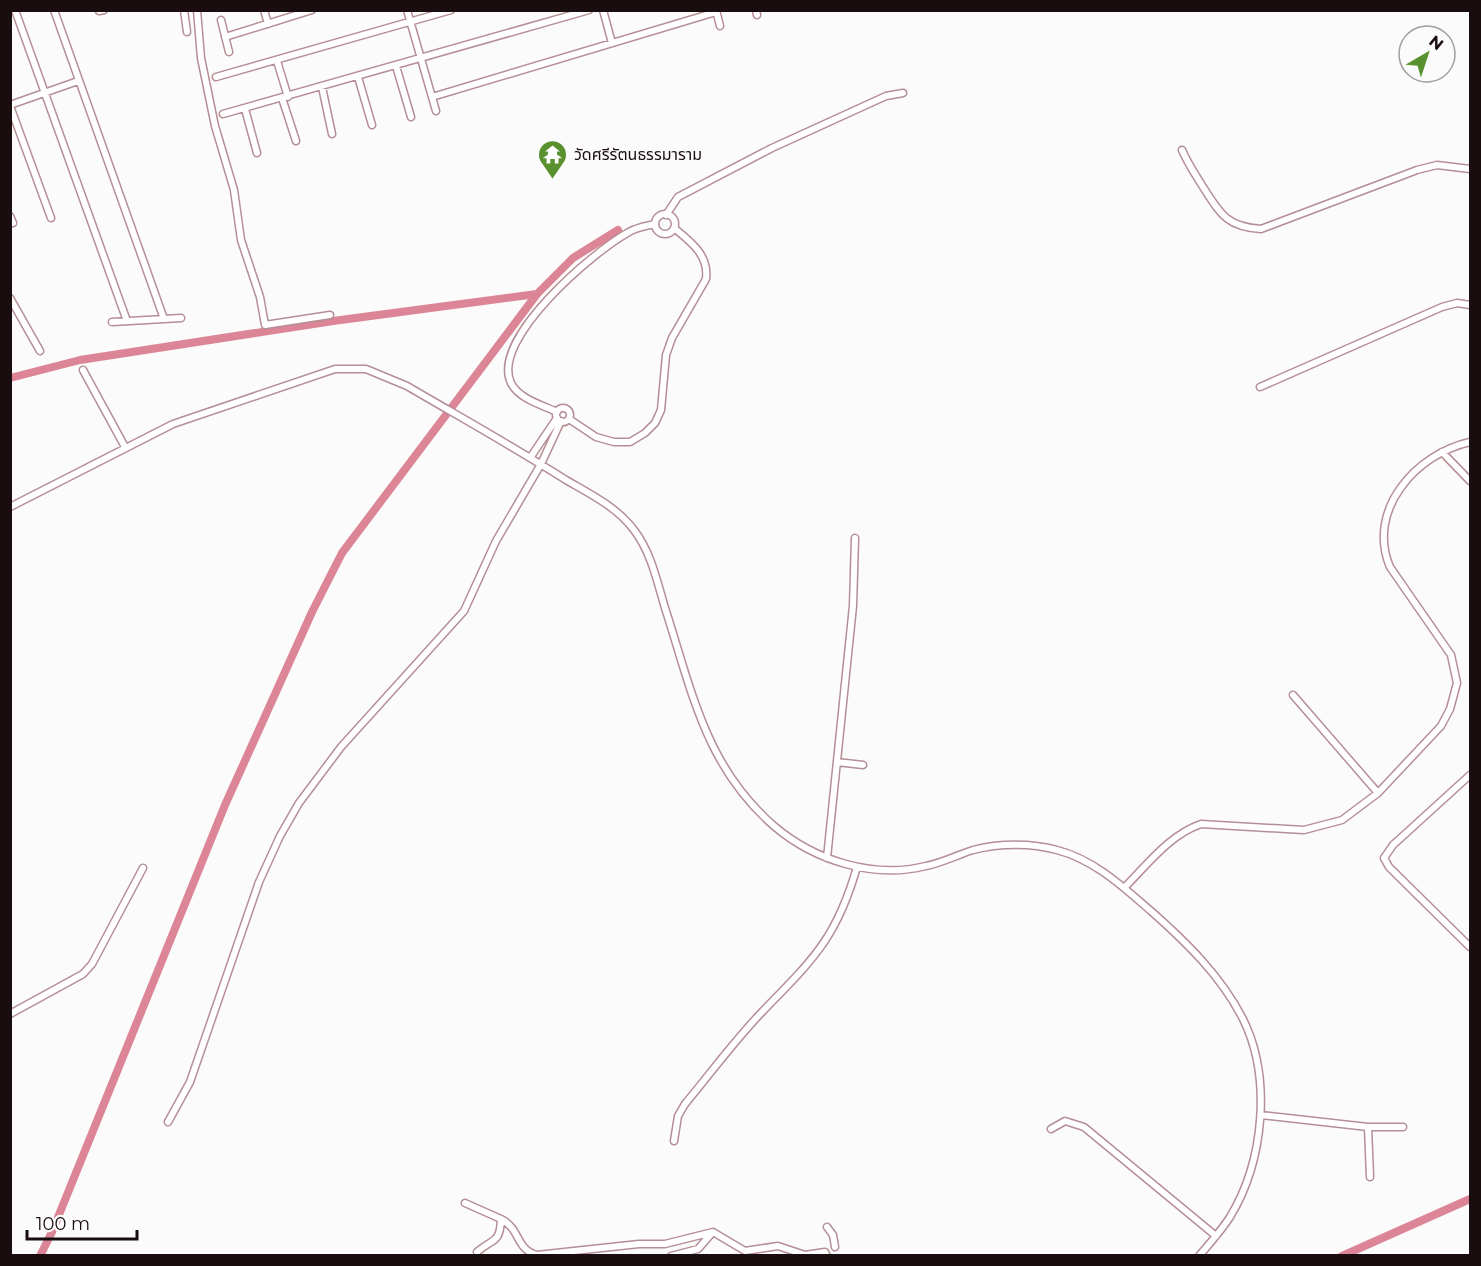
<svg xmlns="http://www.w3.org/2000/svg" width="1481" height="1266" viewBox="0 0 1481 1266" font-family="Montserrat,'Noto Sans Thai',sans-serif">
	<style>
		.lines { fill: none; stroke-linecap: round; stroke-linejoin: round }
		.canal { stroke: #db8597; stroke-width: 8 }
		.street-casing { stroke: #b58f95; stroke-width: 9 }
		.street { stroke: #fff; stroke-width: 6 }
		.labels { text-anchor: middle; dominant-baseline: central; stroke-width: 4.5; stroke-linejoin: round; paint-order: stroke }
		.poi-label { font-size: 16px; fill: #1a0d10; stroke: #fbfbfb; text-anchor: start }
	</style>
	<rect width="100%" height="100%" fill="#fbfbfb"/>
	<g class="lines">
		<path class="canal" d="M10,378L80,360L333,321L537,294
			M40,1256L52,1232L225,805L312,612L342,553L537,294L573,258L618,230
			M1342,1256L1470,1199"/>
		<defs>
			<path id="street" d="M15,10L127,321
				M54,10L164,319
				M184,10L187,32
				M197,10L201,58L215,126L234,190L241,240L260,297L265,325L330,315
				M264,10L268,24
				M407,10L436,111
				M603,10L612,43
				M716,10L720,26
				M756,10L757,15
				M99,11L104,10
				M221,20L229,52
				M225,37L312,10
				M277,61L288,97
				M396,66L411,117
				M216,77L451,10
				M358,77L372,125
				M322,87L332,134
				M432,97L716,12
				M282,98L296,141
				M10,105L78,81
				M10,106L51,218
				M245,109L257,153
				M223,114L589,10
				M1182,150C1188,164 1195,174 1203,187C1220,213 1226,227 1261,229L1417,170L1437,165L1470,169
				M655 224a10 10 0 1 1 20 0a10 10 0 1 1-20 0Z
				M666,215L678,197L772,148L886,96L903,93
				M10,216L13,223
				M10,298L40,351
				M112,322L181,318
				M83,370L125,447
				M1260,387L1442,307L1457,303L1470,305
				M556 415a7 7 0 1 1 14 0a7 7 0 1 1-14 0Z
				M557,412C542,405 519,399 511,383C490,339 594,251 629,232C637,227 646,226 655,224
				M569,419L596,437L614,442H630L645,433L655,423L661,410L666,355L672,338L706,279C709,255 691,242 674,228
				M1442,452L1470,481
				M530,458L557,418
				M10,507L173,424L335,369H366L407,386C460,417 514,447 566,480C590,494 617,507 634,530C651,552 657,581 665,608C692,691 705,766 774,826C815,861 874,879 926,866C942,863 957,855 973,850C1000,843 1031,843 1057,850C1095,860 1123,887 1151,911C1187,943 1221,976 1243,1019C1272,1078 1264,1161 1230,1217C1221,1231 1210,1243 1199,1256
				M1293,695L1378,793
				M837,762L863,765
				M1470,775L1393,845L1384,858L1389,867L1470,947
				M827,858L853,606L855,538
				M1124,888C1147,865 1169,835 1201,824L1304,830L1342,820L1378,793L1441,726L1450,709L1457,683L1451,655L1390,567C1366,510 1416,454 1470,442
				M10,1014L83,974L92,964L143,868
				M1261,1115L1368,1127H1403
				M168,1122L190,1082L259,882L280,836L299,803L341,747L464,611L496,541L541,464L561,421
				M1368,1127L1370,1177
				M1051,1129L1065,1121L1084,1127L1216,1236
				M674,1141L678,1116L685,1104C710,1074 734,1041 762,1012C812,960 836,940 857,867
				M465,1203L501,1219
				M827,1227L833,1235L835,1247
				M477,1252C493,1238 500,1244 501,1219C521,1229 515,1249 537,1255L639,1244H665L713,1232L745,1251L778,1246L805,1255L825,1252L827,1256
				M671,1256L698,1249L712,1233"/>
		</defs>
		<use href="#street" class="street-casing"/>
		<use href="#street" class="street"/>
	</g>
	<defs>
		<symbol id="temple-pin" viewBox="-11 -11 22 30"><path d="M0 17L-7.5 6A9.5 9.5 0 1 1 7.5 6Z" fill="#58912e" stroke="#fbfbfb"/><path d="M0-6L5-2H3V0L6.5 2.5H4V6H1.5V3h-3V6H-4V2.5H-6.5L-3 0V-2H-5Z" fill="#fff"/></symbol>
	</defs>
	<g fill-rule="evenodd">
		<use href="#temple-pin" x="536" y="138" width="33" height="45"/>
	</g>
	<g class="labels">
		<g class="poi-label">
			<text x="574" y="154">วัดศรีรัตนธรรมาราม</text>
		</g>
	</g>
	<rect width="1481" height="1266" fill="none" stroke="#1a0d10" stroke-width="24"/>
	<g transform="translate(1427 54) rotate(39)"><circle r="28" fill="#fbfbfb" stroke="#a19c9d" stroke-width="1.5"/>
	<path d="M0-4.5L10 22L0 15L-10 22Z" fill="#58912e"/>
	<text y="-9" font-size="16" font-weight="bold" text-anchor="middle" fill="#1a0d10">N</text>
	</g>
	<path d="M27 1230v9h110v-9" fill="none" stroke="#1a0d10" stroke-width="3"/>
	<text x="36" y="1230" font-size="18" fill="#1a0d10" stroke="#fbfbfb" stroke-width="4.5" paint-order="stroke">100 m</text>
</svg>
